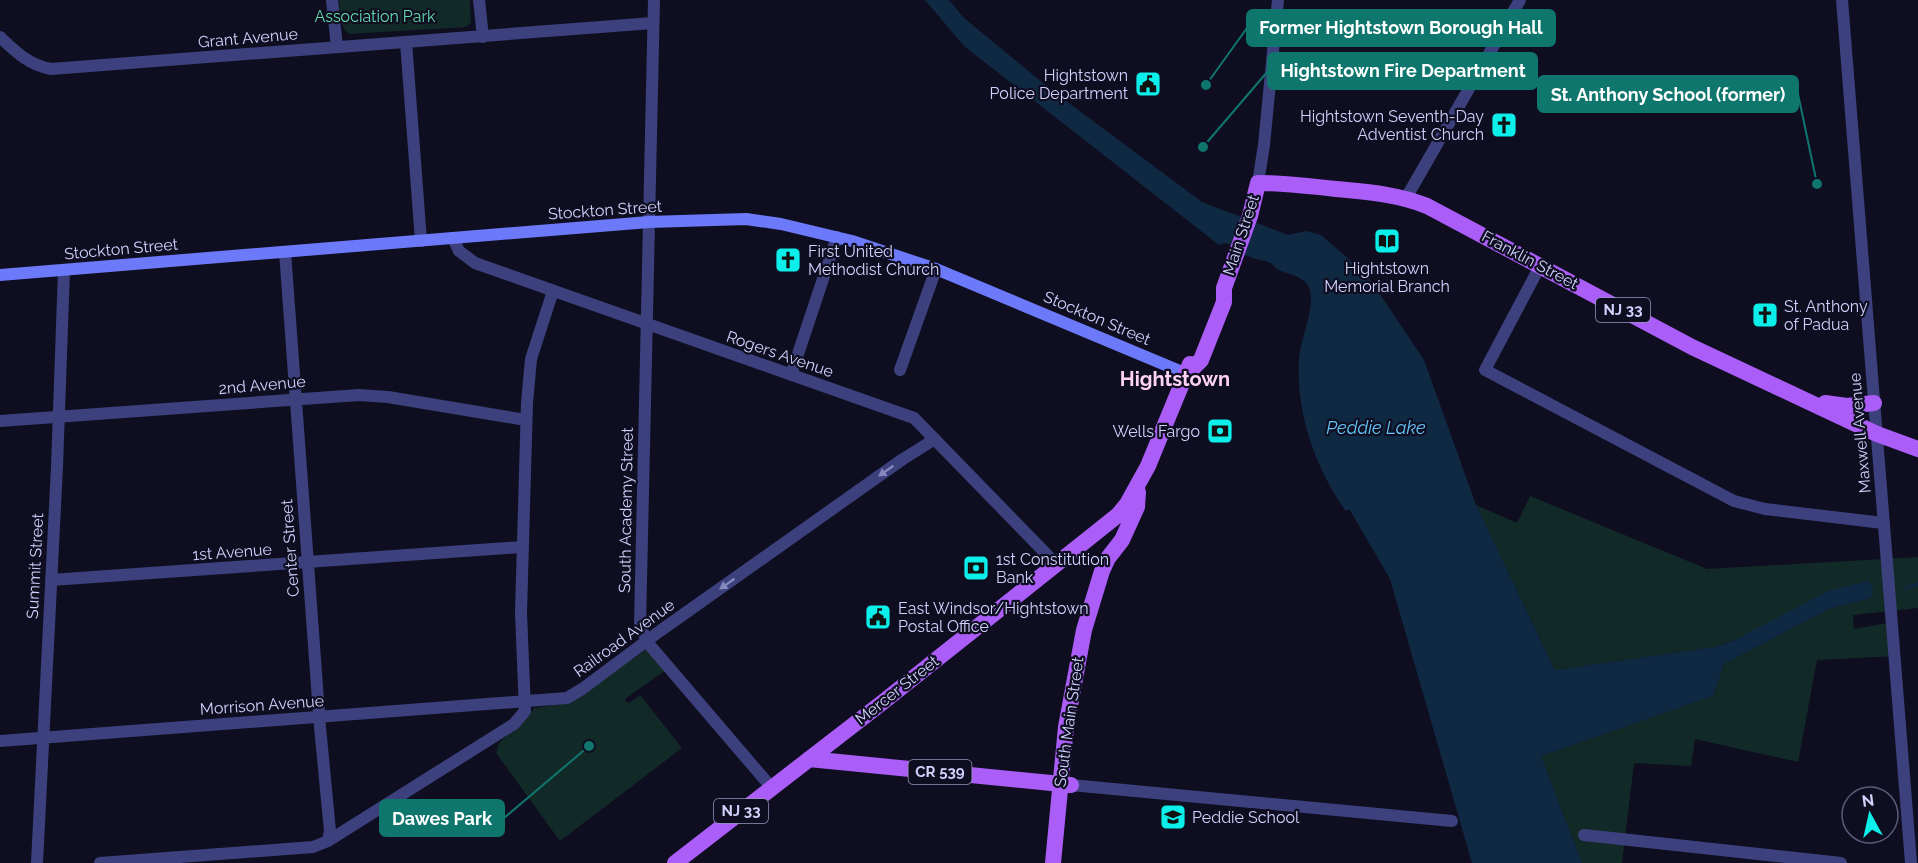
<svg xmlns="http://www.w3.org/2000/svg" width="1918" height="863" viewBox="0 0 1918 863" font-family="Raleway,sans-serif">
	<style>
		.green { fill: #122a27 }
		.water { fill: #102943 }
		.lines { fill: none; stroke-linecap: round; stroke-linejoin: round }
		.stream { stroke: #102943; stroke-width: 3 }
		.minor { stroke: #3c417e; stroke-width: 12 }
		.tertiary { stroke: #3c417e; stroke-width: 12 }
		.secondary { stroke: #6c79f8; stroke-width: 12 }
		.primary { stroke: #ab5df7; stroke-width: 16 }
		.oneway { fill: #8689be }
		.labels { text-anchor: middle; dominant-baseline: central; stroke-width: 4.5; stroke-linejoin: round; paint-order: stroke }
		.shield { fill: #0f0e21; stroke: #9696bb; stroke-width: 1.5 }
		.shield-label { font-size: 15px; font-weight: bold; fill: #d0d1fd }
		.park-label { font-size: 16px; fill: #60d9ad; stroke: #0f0e21 }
		.street-label { font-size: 16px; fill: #d0d1fd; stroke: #0f0e21 }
		.poi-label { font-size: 16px; fill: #d0d1fd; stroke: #0f0e21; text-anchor: start }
		.water-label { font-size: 18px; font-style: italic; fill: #64c4f7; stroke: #0f0e21 }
		.quarter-label { font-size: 20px; font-weight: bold; fill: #fdd2f2; stroke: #0f0e21 }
		.leader { fill: none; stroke: #0f766e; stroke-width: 2 }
		.callout-dot { fill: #0f766e; stroke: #0f0e21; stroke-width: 2 }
		.callout { fill: #0f766e; stroke: #0f766e; stroke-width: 2 }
		.callout-label { font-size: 18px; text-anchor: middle; font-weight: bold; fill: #fff }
	</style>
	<rect width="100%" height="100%" fill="#0f0e21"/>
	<path class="green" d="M339,0H470L471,22L466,27L349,34C339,26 340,13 339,0Z
		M1530,496L1707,569L1918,557V608L1853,615L1854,629L1893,622L1897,656L1817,660L1798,762L1695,739L1691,766L1634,763L1622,863H1582L1541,756L1713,696L1724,664L1831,608L1871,598L1873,589L1715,647L1555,670L1476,505L1517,523Z
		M647,649L666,670L626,698L625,701L629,703L640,695L682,748L560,841L496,753L499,743L535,708L569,703Z"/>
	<path class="water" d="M925,0H949L964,18L1054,92L1202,202L1288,235L1307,231L1321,235L1367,275L1424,360L1476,505L1555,670L1715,647L1733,641L1828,591L1869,581L1873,589L1871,598L1831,608L1724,664L1713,696L1541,756L1582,863H1472L1390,579L1350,510H1345C1315,466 1296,414 1299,359C1300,339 1319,300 1307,284C1301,276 1288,274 1279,270C1276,269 1275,266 1272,264C1267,260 1257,260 1250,257C1242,254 1234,248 1227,243L1219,245L964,46Z"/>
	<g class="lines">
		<path class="stream" d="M1906,588L1918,584"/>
		<path class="minor" d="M332,0L337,47
			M479,0L483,37
			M654,0L640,625L647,642L771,787
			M1842,0L1911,863
			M0,37C16,52 29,65 51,69L653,23
			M406,42L421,241
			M1406,198L1520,0
			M453,238L459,251L475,263L914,418L1057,565
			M285,252L320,727L330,831L328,841
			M1540,266L1485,370L1734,501L1765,509L1883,523
			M900,370L936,269
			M791,375L837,237
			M0,421L359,395L388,397L526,420
			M51,580L522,547
			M0,741L567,698L582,689L660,631L903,459L935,439
			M1071,785L1452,821
			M1584,835L1841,863
			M37,863L57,467L64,270
			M100,863L313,847L328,841L514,724L525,711L521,613L527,403L531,359L553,291"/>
		<path class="tertiary" d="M1258,183L1264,145L1278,0"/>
		<path class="secondary" d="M0,275L649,222L746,219L781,224L852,241L936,269L1187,374"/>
		<path class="primary" d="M1187,374L1201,360L1224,302V288L1250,216L1258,183C1284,183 1310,186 1336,189C1367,192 1398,194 1427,206L1692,347L1877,434L1918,449
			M1825,403L1847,406L1874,403
			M809,759L1071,785
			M675,863L883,702L1118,515L1127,504L1148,466L1190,364
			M1053,863L1066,727L1084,630L1102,571L1108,558L1122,540L1137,507L1138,492"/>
	</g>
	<defs><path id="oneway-solid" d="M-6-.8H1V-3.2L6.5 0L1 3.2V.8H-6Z" transform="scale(1.5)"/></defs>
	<g class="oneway">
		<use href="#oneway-solid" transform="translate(886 471) rotate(145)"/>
		<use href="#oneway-solid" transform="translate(727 584) rotate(145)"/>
	</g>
	<defs>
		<symbol id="civic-square" viewBox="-11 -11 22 22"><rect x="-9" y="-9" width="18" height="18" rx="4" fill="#0ceeea" stroke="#0f0e21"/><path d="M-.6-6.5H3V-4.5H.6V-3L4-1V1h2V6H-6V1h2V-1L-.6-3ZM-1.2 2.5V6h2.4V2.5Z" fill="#111"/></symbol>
		<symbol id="church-square" viewBox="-11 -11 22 22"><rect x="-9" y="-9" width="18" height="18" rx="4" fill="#0ceeea" stroke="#0f0e21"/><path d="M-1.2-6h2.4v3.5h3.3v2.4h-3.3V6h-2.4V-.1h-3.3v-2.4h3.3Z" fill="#111"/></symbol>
		<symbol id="library-square" viewBox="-11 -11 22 22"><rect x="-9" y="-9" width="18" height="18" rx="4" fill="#0ceeea" stroke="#0f0e21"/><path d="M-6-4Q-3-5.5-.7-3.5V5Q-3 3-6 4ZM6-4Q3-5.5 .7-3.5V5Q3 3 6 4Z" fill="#111"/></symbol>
		<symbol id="bank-square" viewBox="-11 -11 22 22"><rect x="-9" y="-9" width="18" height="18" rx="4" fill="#0ceeea" stroke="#0f0e21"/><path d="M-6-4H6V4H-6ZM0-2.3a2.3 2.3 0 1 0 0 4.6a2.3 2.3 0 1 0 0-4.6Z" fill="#111"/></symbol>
		<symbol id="school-square" viewBox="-11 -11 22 22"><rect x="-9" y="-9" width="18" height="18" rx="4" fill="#0ceeea" stroke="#0f0e21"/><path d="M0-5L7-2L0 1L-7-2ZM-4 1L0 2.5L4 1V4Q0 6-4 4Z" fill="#111"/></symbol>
	</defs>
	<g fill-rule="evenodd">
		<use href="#civic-square" x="1133" y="69" width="30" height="30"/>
		<use href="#church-square" x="1489" y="110" width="30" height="30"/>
		<use href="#library-square" x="1372" y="226" width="30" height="30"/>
		<use href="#church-square" x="773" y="245" width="30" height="30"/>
		<use href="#church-square" x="1750" y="300" width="30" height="30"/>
		<use href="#bank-square" x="1205" y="416" width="30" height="30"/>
		<use href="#bank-square" x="961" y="553" width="30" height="30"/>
		<use href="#civic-square" x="863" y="602" width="30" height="30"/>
		<use href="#school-square" x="1158" y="802" width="30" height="30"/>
	</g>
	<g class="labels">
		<g class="shield">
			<rect x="1596" y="298" width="54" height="24" rx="4.5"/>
			<rect x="908.5" y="760" width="63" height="24" rx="4.5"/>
			<rect x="714" y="799" width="54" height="24" rx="4.5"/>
		</g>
		<g class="shield-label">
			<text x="1623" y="310">NJ 33</text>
			<text x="940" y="772">CR 539</text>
			<text x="741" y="811">NJ 33</text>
		</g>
		<g class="park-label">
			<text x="375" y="16">Association Park</text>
		</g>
		<g class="street-label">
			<text transform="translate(248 38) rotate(-5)">Grant Avenue</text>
			<text transform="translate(605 210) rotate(-4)">Stockton Street</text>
			<text transform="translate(1241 235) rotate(-72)">Main Street</text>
			<text transform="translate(121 249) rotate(-5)">Stockton Street</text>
			<text transform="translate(1530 260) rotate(28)">Franklin Street</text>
			<text transform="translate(1097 318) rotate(23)">Stockton Street</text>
			<text transform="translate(780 354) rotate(19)">Rogers Avenue</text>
			<text transform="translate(262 385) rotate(-5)">2nd Avenue</text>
			<text transform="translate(1860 433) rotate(-95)">Maxwell Avenue</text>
			<text transform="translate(626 510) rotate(-89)">South Academy Street</text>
			<text transform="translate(290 548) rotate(-94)">Center Street</text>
			<text transform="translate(232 552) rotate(-4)">1st Avenue</text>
			<text transform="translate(35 566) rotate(-87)">Summit Street</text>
			<text transform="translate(624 638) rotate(-36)">Railroad Avenue</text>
			<text transform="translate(897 690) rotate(-38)">Mercer Street</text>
			<text transform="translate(262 705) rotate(-4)">Morrison Avenue</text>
			<text transform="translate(1069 722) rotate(-82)">South Main Street</text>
		</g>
		<g class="poi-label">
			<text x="1128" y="75" text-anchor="end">Hightstown<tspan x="1128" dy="18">Police Department</tspan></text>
			<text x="1484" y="116" text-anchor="end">Hightstown Seventh-Day<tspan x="1484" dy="18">Adventist Church</tspan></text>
			<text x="808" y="251">First United<tspan x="808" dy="18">Methodist Church</tspan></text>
			<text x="1387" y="268" text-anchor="middle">Hightstown<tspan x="1387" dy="18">Memorial Branch</tspan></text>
			<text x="1784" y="306">St. Anthony<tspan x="1784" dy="18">of Padua</tspan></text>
			<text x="1200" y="431" text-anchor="end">Wells Fargo</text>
			<text x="996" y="559">1st Constitution<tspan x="996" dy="18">Bank</tspan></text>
			<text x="898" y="608">East Windsor/Hightstown<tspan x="898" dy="18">Postal Office</tspan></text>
			<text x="1192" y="817">Peddie School</text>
		</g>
		<g class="water-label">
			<text x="1376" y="427">Peddie Lake</text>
		</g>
		<g class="quarter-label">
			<text x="1175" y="379">Hightstown</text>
		</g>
	</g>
	<path class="leader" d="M1206 85L1247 28M1203 147L1268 71M1817 184L1798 94M589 746L504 818"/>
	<g class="callout-dot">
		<circle cx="1206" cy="85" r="6"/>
		<circle cx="1203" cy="147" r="6"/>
		<circle cx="1817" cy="184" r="6"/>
		<circle cx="589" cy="746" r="6"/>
	</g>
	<g class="callout">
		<rect x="1247" y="10" width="308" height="36" rx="6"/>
		<rect x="1268" y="53" width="269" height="36" rx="6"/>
		<rect x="1538" y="76" width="260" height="36" rx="6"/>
		<rect x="380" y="800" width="124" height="36" rx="6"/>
	</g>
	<g class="callout-label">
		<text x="1401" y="34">Former Hightstown Borough Hall</text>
		<text x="1403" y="77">Hightstown Fire Department</text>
		<text x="1668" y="101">St. Anthony School (former)</text>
		<text x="442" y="825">Dawes Park</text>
	</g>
	<g transform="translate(1870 815) rotate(352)"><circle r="28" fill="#0f0e21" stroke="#5c5c79" stroke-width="1.5"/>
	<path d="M0-4.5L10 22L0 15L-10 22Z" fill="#0ceeea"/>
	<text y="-9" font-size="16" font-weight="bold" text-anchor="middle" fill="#d0d1fd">N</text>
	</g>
</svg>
